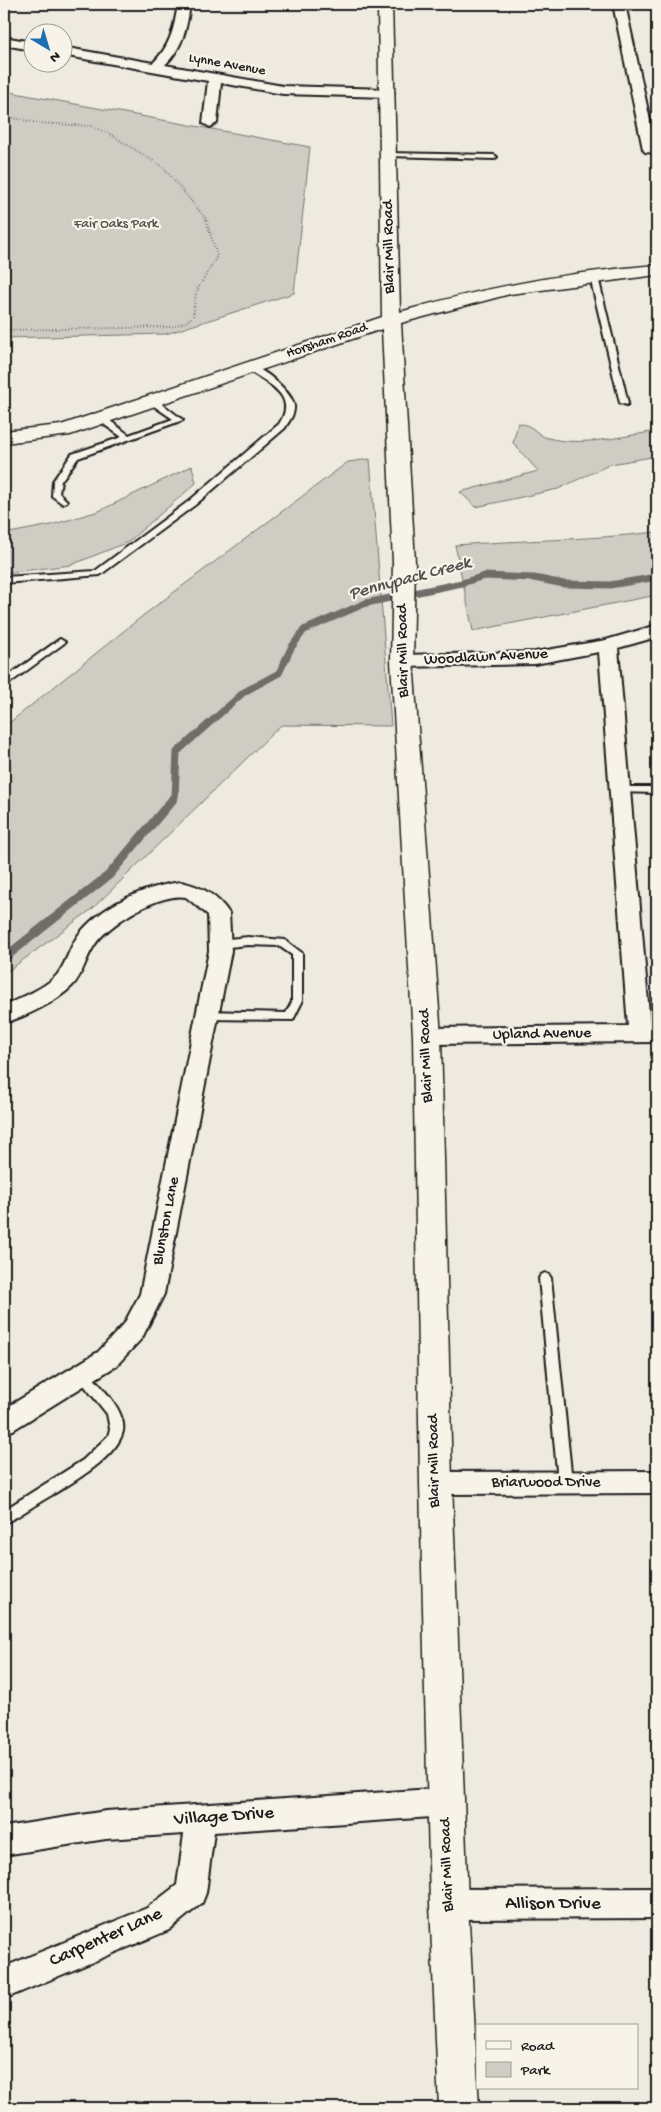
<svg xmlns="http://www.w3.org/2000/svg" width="661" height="2112" viewBox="0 0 661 2112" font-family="'Gochi Hand',sans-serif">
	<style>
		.green { fill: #cfccc3; stroke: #767470 }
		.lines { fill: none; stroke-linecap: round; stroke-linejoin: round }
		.stream-far1 { stroke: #6f6d69; stroke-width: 7 }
		.stream { stroke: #6f6d69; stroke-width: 9 }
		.lane-casing { stroke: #1c1c1c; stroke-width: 4 }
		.street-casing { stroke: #1c1c1c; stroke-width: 4 }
		.secondary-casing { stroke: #1c1c1c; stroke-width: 3 }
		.path { stroke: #1c1c1c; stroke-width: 2; stroke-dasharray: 0.5 2.5; stroke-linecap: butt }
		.lane { fill: #f7f3e8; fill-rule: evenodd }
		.street { fill: #f7f3e8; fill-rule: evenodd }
		.secondary { fill: #f7f3e8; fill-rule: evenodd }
		.labels { text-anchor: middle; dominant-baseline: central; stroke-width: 4.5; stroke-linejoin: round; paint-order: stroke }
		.far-street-label { font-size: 14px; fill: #1c1c1c; stroke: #f7f3e8 }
		.far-park-label { font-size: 14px; fill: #52514e; stroke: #f7f3e8 }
		.street-label { font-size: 16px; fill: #1c1c1c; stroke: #f7f3e8 }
		.water-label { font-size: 18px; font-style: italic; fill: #535250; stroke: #f7f3e8 }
		.near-street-label { font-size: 19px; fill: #1c1c1c; stroke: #f7f3e8 }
	</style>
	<rect width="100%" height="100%" fill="#eeeae0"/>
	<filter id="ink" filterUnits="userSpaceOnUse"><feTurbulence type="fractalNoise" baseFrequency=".02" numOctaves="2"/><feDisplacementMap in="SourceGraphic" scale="10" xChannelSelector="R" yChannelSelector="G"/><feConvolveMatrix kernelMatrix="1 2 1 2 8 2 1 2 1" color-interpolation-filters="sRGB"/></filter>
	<g filter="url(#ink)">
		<path class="green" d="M4,91L310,147L294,293L166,334L4,338Z
			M518,423C535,425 537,436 548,438C583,447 623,436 657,431V456L611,464L558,489L476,507L460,492L538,471L513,443Z
			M370,459L391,726L281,725L92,909L4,974V727L145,614L348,462Z
			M192,466L196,483L128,542L71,565L4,573V534L51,525L99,511Z
			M657,532V595L473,631L455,545C522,540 590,540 657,532Z"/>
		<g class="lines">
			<path class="stream-far1" d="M172,800L175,797L177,752L244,692L279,673L291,648L304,630L366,603L462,583L484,576L534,578L564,584L610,585L657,577"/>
			<path class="stream" d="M4,958L109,875L173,799"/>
			<defs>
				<path id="lane" d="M386,153L494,155L497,157L494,159L388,156L386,155Z
					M591,275L598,277L628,403L627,405L620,403L590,277Z
					M248,366C261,365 293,393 294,406C295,414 289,421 285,428L195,505L100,575L4,583V577L95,571L189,501L279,424C298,396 269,384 248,370Z
					M151,400H157L183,420L78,458L61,481L59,493L67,501L63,504L52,496L53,481L72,454L122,437L99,421V417H105L129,435L173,419L151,404Z
					M60,639L65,642L63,644L7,685L4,686V679Z
					M620,787H657V793L616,792L615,790L616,788Z
					M248,937L285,940L302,953V1002L293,1020L207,1019L201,1015L207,1011L286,1013L292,1002V955L279,946L248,945L219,948L214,944L219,940Z
					M545,1273L549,1275L551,1278L572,1482L570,1486L565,1488L560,1486L558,1482L539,1278L541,1275Z
					M82,1370C92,1373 102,1388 109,1396C116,1405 125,1419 123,1431C117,1460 61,1489 37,1504C27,1510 15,1519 4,1523V1510L83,1460L108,1436L110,1429L107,1414L76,1375L77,1371Z"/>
				<path id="street" d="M178,4H190C187,28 183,47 165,65L283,86L387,89L394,93L387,97L283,94L221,83L217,123L210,127L203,123L208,81L62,55V47L153,63C171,45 174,28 178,4Z
					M613,4H625L657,153L645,152L643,149Z
					M4,37L32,42V50L4,45Z
					M657,625V637L618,648L650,1026H657V1042L427,1044L419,1042L416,1036L419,1030L427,1028L628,1026L599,652L535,664L402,667L395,665L393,661L395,657L402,655L535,652L606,640Z
					M181,882C201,886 217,895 229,913L231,951L164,1294L142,1338L116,1366L13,1430L4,1433V1409L98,1352L124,1324L140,1294L209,951L208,915L186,897C161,892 107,924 94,946C85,959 83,975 72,986C56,1002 25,1017 4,1023V1006C21,997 44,989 57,975C66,964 69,949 77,937C99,906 145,886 181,882Z
					M657,1471V1493L436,1494L427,1491L423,1483L427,1475L436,1472Z
					M446,1788L457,1792L461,1802L457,1812L446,1816L214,1832L206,1893L202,1903L169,1930L4,1999V1967L147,1908L177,1885L184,1834L106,1839L4,1855V1827L106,1811Z
					M657,1888V1918L449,1919L438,1915L434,1904L438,1893L449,1889Z"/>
				<path id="secondary" d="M378,4H392L400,312C485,287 569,272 657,265V275L510,294L401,323L415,562L413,661L441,1036L452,1483L468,1904L479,2108H439L430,1904L420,1483L413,1036L391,661L393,562L382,329L70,435L4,443V431L61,425L382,317Z"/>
			</defs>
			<use href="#lane" class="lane-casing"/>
			<use href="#street" class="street-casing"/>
			<use href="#secondary" class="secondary-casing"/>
			<path class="path" d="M4,116L38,123L92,126L110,134L163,167L206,219L217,256L196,292L193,316L186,322L171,327L4,330"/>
			<use href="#lane" class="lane"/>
			<use href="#street" class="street"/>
			<use href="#secondary" class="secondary"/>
		</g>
	</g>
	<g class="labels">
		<g class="far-street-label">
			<text transform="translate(227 65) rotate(10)">Lynne Avenue</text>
			<text transform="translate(327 341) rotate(-19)">Horsham Road</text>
		</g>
		<g class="far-park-label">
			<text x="116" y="224">Fair Oaks Park</text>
		</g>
		<g class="street-label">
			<text transform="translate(390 247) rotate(-91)">Blair Mill Road</text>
			<text transform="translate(404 651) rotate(-91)">Blair Mill Road</text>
			<text transform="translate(486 658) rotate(-3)">Woodlawn Avenue</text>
			<text transform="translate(542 1035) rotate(-1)">Upland Avenue</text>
			<text transform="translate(427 1056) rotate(-92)">Blair Mill Road</text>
			<text transform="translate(167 1221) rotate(-79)">Blunston Lane</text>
			<text transform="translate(435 1461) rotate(-91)">Blair Mill Road</text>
			<text x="546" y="1483">Briarwood Drive</text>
			<text transform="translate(448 1865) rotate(-92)">Blair Mill Road</text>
		</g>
		<g class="water-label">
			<text transform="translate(410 579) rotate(-15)">Pennypack Creek</text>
		</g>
		<g class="near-street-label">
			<text transform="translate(224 1817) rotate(-4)">Village Drive</text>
			<text x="553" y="1904">Allison Drive</text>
			<text transform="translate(106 1938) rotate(-24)">Carpenter Lane</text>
		</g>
	</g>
	<rect width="661" height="2112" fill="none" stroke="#f7f3e8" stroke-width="20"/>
	<rect x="10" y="10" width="641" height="2092" fill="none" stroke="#1c1c1c" stroke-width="2" filter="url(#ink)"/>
	<rect x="476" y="2024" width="162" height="65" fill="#f7f3e8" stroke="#9f9d96"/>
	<rect x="486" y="2041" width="25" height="8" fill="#f7f3e8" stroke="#9f9d96"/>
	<text x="521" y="2050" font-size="15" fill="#1c1c1c">Road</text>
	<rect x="486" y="2062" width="25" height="15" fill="#cfccc3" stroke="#9f9d96"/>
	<text x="521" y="2074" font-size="15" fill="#1c1c1c">Park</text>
	<g transform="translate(48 48) rotate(142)"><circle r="24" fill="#f7f3e8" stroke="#9f9d96"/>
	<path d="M0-4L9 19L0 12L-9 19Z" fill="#1f6fb2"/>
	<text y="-8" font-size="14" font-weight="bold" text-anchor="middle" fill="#1c1c1c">N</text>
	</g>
</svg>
